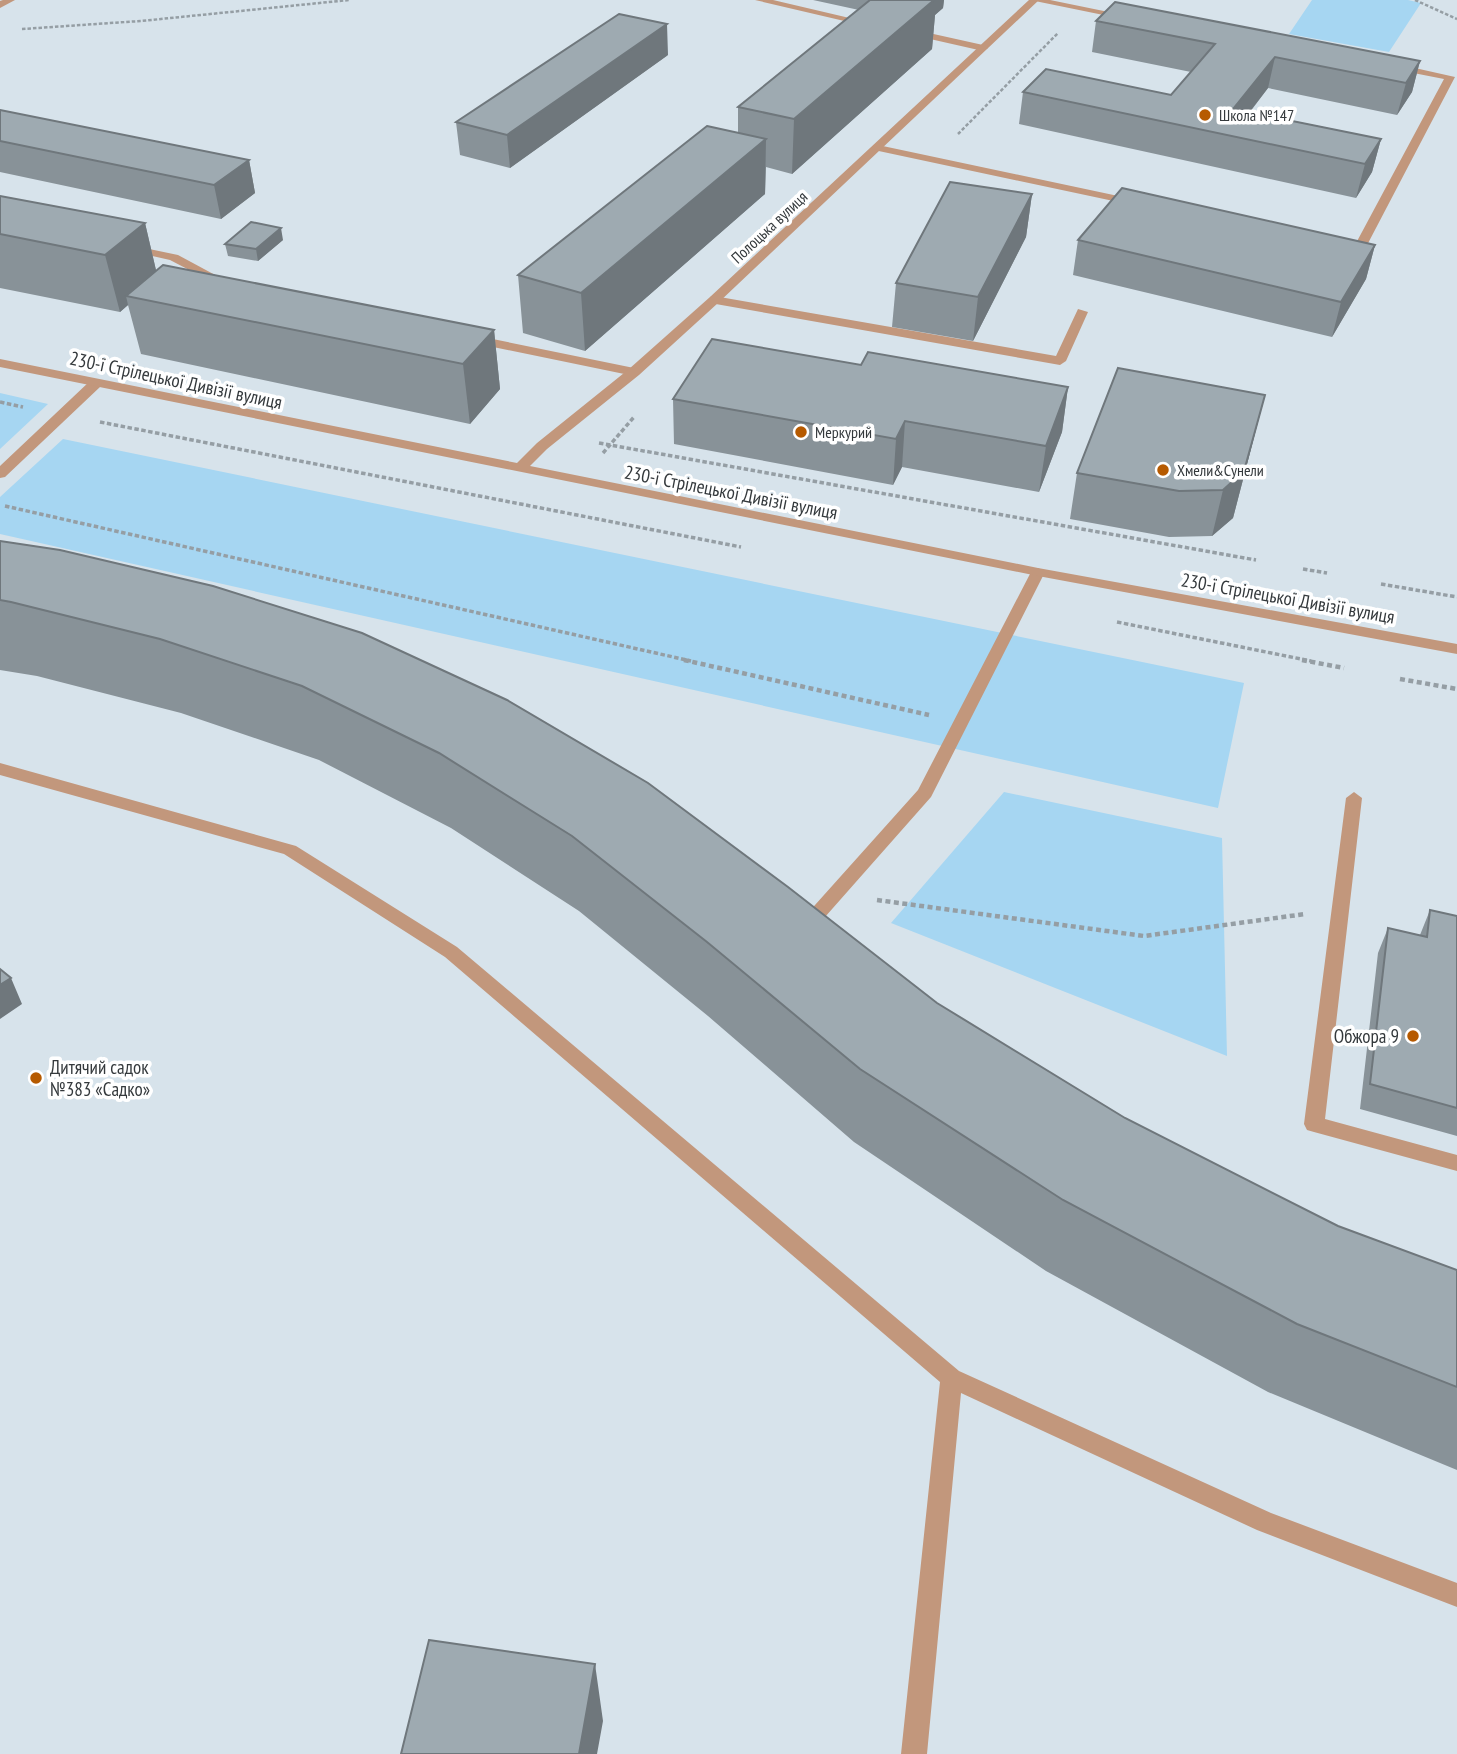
<svg xmlns="http://www.w3.org/2000/svg" width="1457" height="1754" viewBox="0 0 1457 1754" font-family="'PT Sans Narrow',sans-serif">
	<style>
		.green { fill: #a6d6f2 }
		.lines { fill: none; stroke-linecap: round; stroke-linejoin: round }
		.path-far2 { stroke: #959ea4; stroke-width: 2.5; stroke-dasharray: 3.5 2; stroke-linecap: butt }
		.path-far1 { stroke: #959ea4; stroke-width: 3.5; stroke-dasharray: 4.5 2.5; stroke-linecap: butt }
		.path { stroke: #959ea4; stroke-width: 4.5; stroke-dasharray: 5 3.5; stroke-linecap: butt }
		.service { fill: #c2977c; fill-rule: evenodd }
		.tertiary { fill: #c2977c; fill-rule: evenodd }
		.wall { fill: #889298 }
		.shaded-wall { fill: #6f777c }
		.building { fill: #9eaab1; stroke: #6f777c; stroke-width: 2 }
		.poi-dot { fill: #b65a00; stroke: #fff; stroke-width: 2.5 }
		.labels { text-anchor: middle; dominant-baseline: central; stroke-width: 7; stroke-linejoin: round; paint-order: stroke }
		.far-poi-label { font-size: 16px; fill: #34393c; stroke: #fff; text-anchor: start }
		.far-street-label { font-size: 16px; fill: #34393c; stroke: #fff }
		.street-label { font-size: 19px; fill: #34393c; stroke: #fff }
		.poi-label { font-size: 19px; fill: #34393c; stroke: #fff; text-anchor: end }
	</style>
	<rect width="100%" height="100%" fill="#d7e3eb"/>
	<path class="green" d="M1312,0H1408L1421,3L1389,52L1289,34Z
		M0,393L48,404L0,449Z
		M63,439L1244,683L1218,808L0,534V497Z
		M1004,792L1222,838L1227,1056L891,923Z"/>
	<g class="lines">
		<path class="path-far2" d="M1415,0L1457,19
			M22,29L141,21L349,0
			M958,134L1058,33"/>
		<path class="path-far1" d="M0,402L23,407
			M100,422L741,547
			M599,443L1256,560
			M603,453L634,417
			M5,506L691,661
			M1303,569L1327,573
			M1381,584L1457,597
			M1117,622L1311,661"/>
		<path class="path" d="M684,660L929,715
			M1302,660L1344,668
			M1400,679L1457,689
			M877,900L1144,936L1305,914"/>
		<path class="service" d="M3,0H15L0,8V1Z
			M755,0H773L875,24L870,27Z
			M1030,0H1050L1133,17L1128,20Z
			M911,29L983,45L988,48L983,51L908,34L906,32Z
			M1397,64L1455,77L1365,249L1359,252L1342,249V245H1355L1444,79L1393,69L1392,67Z
			M878,145L1137,200L1143,203L1137,206L874,150V146Z
			M130,245L178,255L230,283L220,286L170,260L126,250V246Z
			M714,296L1056,356L1078,309L1088,312L1066,361L1060,365L710,303V297Z
			M473,335L634,368L640,372L634,376L469,342V336Z
			M95,380L101,384L100,387L5,477L0,478V466L90,381Z
			M1038,568L1045,572L931,797L810,934H798L795,929L798,924L918,790L1031,572Z
			M0,763L296,846L457,947L959,1371L1271,1513L1457,1583V1607L1257,1530L961,1393L927,1754H901L940,1382L445,957L284,854L0,775Z
			M1354,792L1362,798L1325,1119L1457,1155V1171L1314,1132L1307,1130L1304,1124L1346,798Z"/>
		<path class="tertiary" d="M1029,0H1039L718,303L639,375L547,449L530,466L1038,568L1457,644V654L1038,576L0,367V359L517,463L537,443L629,369L710,297Z"/>
	</g>
	<path class="wall" d="M813,0H944L943,8L935,15L932,49L792,174L766,167L765,194L585,351L523,333L518,275L738,133V107L859,10Z
		M1096,21L1420,61L1412,92L1397,115L1268,88L1250,112L1381,139L1372,172L1356,198L1019,124L1023,92L1171,95L1191,72L1092,52Z
		M668,55L510,168L460,155L456,122Z
		M0,110L249,160L255,193L221,219L0,172Z
		M1032,194L1026,237L973,341L892,327L896,283Z
		M0,196L145,223L156,270L494,330L500,389L470,424L141,354L128,305L120,312L0,288Z
		M283,240L258,261L228,256L225,244Z
		M1078,240L1375,245L1366,279L1332,337L1073,275Z
		M861,365L1068,387L1062,432L1039,492L902,467L893,485L674,444L673,399Z
		M1265,395L1233,518L1212,536L1169,537L1070,519L1077,473Z
		M0,541L60,550L937,1003L1125,1118L1338,1226L1457,1270V1470L1268,1392L1046,1271L854,1142L708,1016L579,911L451,828L319,760L181,713L37,676L0,670Z
		M1430,910L1457,916V1136L1360,1109L1378,953L1388,928L1420,935Z"/>
	<path class="shaded-wall" d="M926,0H944L943,8L935,15L932,49L792,174L794,119Z
		M667,24L668,55L510,168L507,135Z
		M1275,57L1268,88L1231,136L1233,109Z
		M1420,61L1412,92L1397,115L1406,83Z
		M766,139L765,194L585,351L581,293Z
		M1381,139L1372,172L1356,198L1365,164Z
		M249,160L255,193L221,219L214,185Z
		M1032,194L1026,237L973,341L978,297Z
		M145,223L158,279L126,296L128,305L120,312L105,255Z
		M281,228L283,240L258,261L256,249Z
		M1375,245L1366,279L1332,337L1341,302Z
		M494,330L500,389L470,424L463,364Z
		M1068,387L1062,432L1039,492L1046,446Z
		M1265,395L1233,518L1212,536L1223,490Z
		M905,421L902,467L893,485L896,439Z
		M11,978L22,1004L0,1019V985Z
		M595,1664L603,1721L597,1754H579Z"/>
	<path class="building" d="M870,0H934L794,119L738,107Z
		M1115,2L1420,61L1406,83L1275,57L1233,109L1381,139L1365,164L1023,92L1046,69L1171,95L1215,44L1096,21Z
		M619,14L667,24L507,135L456,122Z
		M0,110L249,160L214,185L0,141Z
		M707,126L766,139L581,293L518,275Z
		M950,182L1032,194L978,297L896,283Z
		M1122,188L1375,245L1341,302L1078,240Z
		M0,196L145,223L105,255L0,234Z
		M251,222L281,228L256,249L225,244Z
		M163,265L494,330L463,364L126,296Z
		M712,339L861,365L868,352L1068,387L1046,446L905,421L896,439L673,399Z
		M1118,368L1265,395L1244,471L1223,490L1179,491L1077,473Z
		M0,541L60,550L213,586L362,633L507,700L648,783L788,887L937,1003L1125,1118L1338,1226L1457,1270V1387L1297,1324L1063,1200L860,1069L707,942L572,836L439,753L302,686L160,639L11,602L0,600Z
		M1430,910L1457,916V1108L1370,1084L1388,928L1427,937Z
		M0,969L11,978L0,985Z
		M429,1640L595,1664L579,1754H401Z"/>
	<g class="poi-dot">
		<circle cx="1205" cy="115" r="7"/>
		<circle cx="801" cy="432" r="7"/>
		<circle cx="1163" cy="470" r="7"/>
		<circle cx="1413" cy="1036" r="7"/>
		<circle cx="36" cy="1078" r="7"/>
	</g>
	<g class="labels">
		<g class="far-poi-label">
			<text x="1219" y="115">Школа №147</text>
			<text x="815" y="432">Меркурий</text>
			<text x="1177" y="470">Хмели&amp;Сунели</text>
		</g>
		<g class="far-street-label">
			<text transform="translate(769 227) rotate(-43)">Полоцька вулиця</text>
		</g>
		<g class="street-label">
			<text transform="translate(176 380) rotate(12)">230-ї Стрілецької Дивізії вулиця</text>
			<text transform="translate(731 492) rotate(11)">230-ї Стрілецької Дивізії вулиця</text>
			<text transform="translate(1288 598) rotate(10)">230-ї Стрілецької Дивізії вулиця</text>
		</g>
		<g class="poi-label">
			<text x="1399" y="1036">Обжора 9</text>
			<text x="50" y="1067" text-anchor="start">Дитячий садок<tspan x="50" dy="22">№383 «Садко»</tspan></text>
		</g>
	</g>
</svg>
